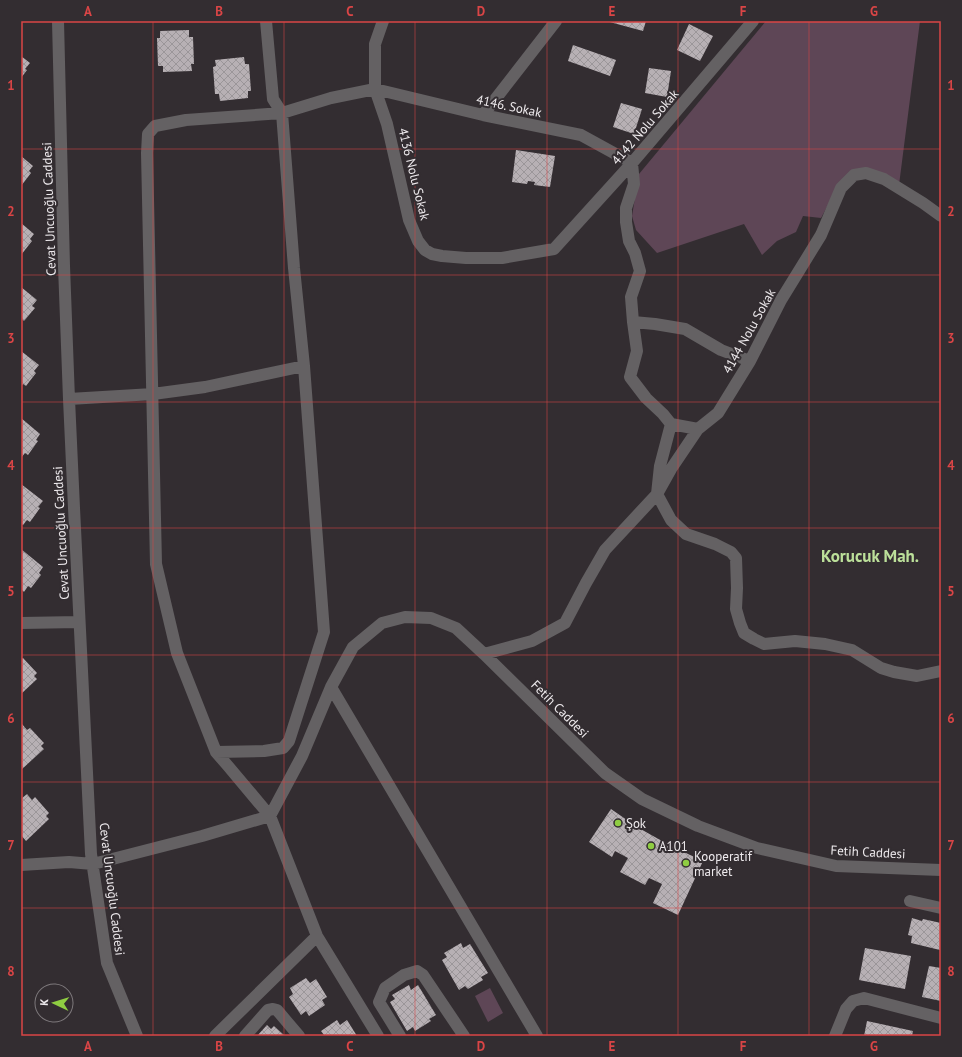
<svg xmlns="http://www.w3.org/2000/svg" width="962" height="1057" viewBox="0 0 962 1057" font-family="'PT Sans',sans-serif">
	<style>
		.green { fill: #5e4656 }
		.building { fill: url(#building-cross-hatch) }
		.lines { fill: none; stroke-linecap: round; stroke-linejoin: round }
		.minor { stroke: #646163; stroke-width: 12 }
		.grid { fill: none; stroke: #da4546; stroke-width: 1; stroke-opacity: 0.55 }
		.poi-dot { fill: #8fcd42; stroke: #332d31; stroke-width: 1.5 }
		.labels { text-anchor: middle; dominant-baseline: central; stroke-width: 4; stroke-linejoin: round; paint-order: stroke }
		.street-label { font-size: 13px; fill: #eeeaed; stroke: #332d31 }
		.poi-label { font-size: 13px; fill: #eeeaed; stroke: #332d31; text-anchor: start }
		.district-label { font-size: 17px; font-weight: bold; fill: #bce09a; stroke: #332d31 }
		.neatline { fill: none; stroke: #da4546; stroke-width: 1.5 }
		.grid-label { font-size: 13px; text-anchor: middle; font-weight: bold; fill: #da4546 }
	</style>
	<defs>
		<pattern id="building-cross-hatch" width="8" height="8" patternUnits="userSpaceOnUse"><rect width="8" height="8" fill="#b7b0b4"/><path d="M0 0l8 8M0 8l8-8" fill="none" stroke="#9b9699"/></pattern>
	</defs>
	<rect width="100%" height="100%" fill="#332d31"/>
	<path class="green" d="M766,21H920L899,185L859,172L828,205L821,218L803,216L796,232L777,241L762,255L744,224L657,253L636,230L632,216L639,174Z
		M490,988L503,1013L488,1022L475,996Z"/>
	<path class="building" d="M606,21H646L643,31Z
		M689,24L713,36L700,61L677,50Z
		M189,30V37H193L194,64H191L192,71L163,72V66H158L157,38H160V31Z
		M573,45L616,60L610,76L568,61Z
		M21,56L30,63L25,69L27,70L21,78Z
		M244,57L245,64H249L251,91H248V98L220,101L219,94H215L213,67L216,66L215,60Z
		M649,68L671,71L667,97L645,93Z
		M621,103L642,109L634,134L613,127Z
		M516,150L555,156L550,187L534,185L535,182L528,181L527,184L512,182Z
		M21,156L33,166L29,171L31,173L21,186Z
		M21,223L34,234L30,239L32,241L21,255Z
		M21,287L37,300L32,306L35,308L24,321L21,318Z
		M21,351L39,365L34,371L36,373L26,386L23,384L21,387Z
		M21,418L40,434L36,440L38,441L28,455L25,453L21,458Z
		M21,484L43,501L38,507L40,508L30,522L27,520L23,525L21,524Z
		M21,549L43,567L39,573L41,575L31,588L28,586L24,592L21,589Z
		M23,658L37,673L34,676L37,679L21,694V659Z
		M22,724L27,730L30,728L44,743L41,746L44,749L21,770V725Z
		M27,794L32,800L35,797L49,813L46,816L49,819L26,841L21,835V799Z
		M611,809L637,827L671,846L703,861L678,915L653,903L662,884L649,878L645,885L620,872L628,858L615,851L612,857L589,842Z
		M912,918L922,921L923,919L941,923V945L940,950L911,943L912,936L908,935Z
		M461,943L463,948L470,944L488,973L481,977L483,980L468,989L465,986L459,990L442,960L447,957L444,953Z
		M865,948L911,956L905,989L859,980Z
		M929,966L941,968V1001L922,997Z
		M306,978L310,983L316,979L327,997L322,1000L325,1005L309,1016L306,1011L301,1015L289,997L293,994L290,988Z
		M409,985L411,990L418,985L436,1015L429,1019L431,1021L415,1031L413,1027L407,1031L390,1002L395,999L392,995Z
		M337,1020L340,1025L347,1020L357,1036H322L324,1035L321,1031Z
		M867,1021L913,1031L912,1036H864Z
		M267,1025L271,1029L274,1026L285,1036H257Z"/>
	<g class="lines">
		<path class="minor" d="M58,21L64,266L69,399L74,508L91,854L107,963L137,1036
			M383,21L375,44V89L387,124L409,220L418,241L425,250L432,254L442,256L466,258H502L554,249L632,163L753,21
			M483,115L556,21
			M633,322L655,324L685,329L721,350L750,361
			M69,399L153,394L205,387L304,366
			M671,424L698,429
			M657,494L671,520L686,534L715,544L731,552L736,558L737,588L736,609L740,623L744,633L754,639L764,644L795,641L825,644L852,650L881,668L894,672L917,676L941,671
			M21,623L79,622
			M484,654L532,641L565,623L586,583L605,550L657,494L671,469L698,429L718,413L750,361L781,300L821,235L841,188L854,175L866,173L884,179L923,203L941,216
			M331,687L537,1036
			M216,752L264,751L283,748L289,741L324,632L304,366L294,268L282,113L273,99L266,21
			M270,816L302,756L331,687L353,647L382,623L405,617L431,618L456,628L484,654L605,773L642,799L698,826L757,848L836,866L941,870
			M21,865L69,862L93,864L202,836L270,816
			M910,901L941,908
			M215,1036L317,936
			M245,1036L268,1010L273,1009L277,1010L299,1036
			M378,1036L317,936L270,816L228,766L216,752L177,653L156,564L147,153L148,134L155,126L186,120L282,113L331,98L375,89L483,115L581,135L632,163L634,184L626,208V222L629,241L635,253L640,271L631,297L633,322L637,351L630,377L646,398L663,414L671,424L660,466L657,494
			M400,1036L379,1002L385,988L404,975L417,971L423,975L464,1036
			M835,1036L846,1009L853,1001L864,998L941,1018"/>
	</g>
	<path class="grid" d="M153,21V1036M284,21V1036M415,21V1036M547,21V1036M678,21V1036M809,21V1036M21,149H941M21,275H941M21,402H941M21,528H941M21,655H941M21,782H941M21,908H941"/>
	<g class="poi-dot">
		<circle cx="618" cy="823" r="4"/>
		<circle cx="651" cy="846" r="4"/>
		<circle cx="686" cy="863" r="4"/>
	</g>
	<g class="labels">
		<g class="street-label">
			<text transform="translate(509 106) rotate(12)">4146. Sokak</text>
			<text transform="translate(645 127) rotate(-49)">4142 Nolu Sokak</text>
			<text transform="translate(414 174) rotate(76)">4136 Nolu Sokak</text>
			<text transform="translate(49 209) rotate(-92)">Cevat Uncuoğlu Caddesi</text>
			<text transform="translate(749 331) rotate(-61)">4144 Nolu Sokak</text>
			<text transform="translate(61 533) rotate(-93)">Cevat Uncuoğlu Caddesi</text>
			<text transform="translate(560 709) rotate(45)">Fetih Caddesi</text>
			<text transform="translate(868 852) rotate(3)">Fetih Caddesi</text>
			<text transform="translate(112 889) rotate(83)">Cevat Uncuoğlu Caddesi</text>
		</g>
		<g class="poi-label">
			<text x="626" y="823">Şok</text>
			<text x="659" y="846">A101</text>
			<text x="694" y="856">Kooperatif<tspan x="694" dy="15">market</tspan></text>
		</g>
		<g class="district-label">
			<text x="870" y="556">Korucuk Mah.</text>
		</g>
	</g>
	<rect width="962" height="1057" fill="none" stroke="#332d31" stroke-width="44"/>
	<g transform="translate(54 1003) rotate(274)"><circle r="19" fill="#332d31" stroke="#7e797c"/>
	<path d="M0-3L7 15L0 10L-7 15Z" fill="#8fcd42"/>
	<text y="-6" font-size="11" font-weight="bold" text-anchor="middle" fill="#eeeaed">K</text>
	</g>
	<rect x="22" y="22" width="918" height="1013" class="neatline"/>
	<g class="grid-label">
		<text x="88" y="16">A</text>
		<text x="219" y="16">B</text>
		<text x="350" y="16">C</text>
		<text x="481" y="16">D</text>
		<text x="612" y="16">E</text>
		<text x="743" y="16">F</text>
		<text x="874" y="16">G</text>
		<text x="11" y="90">1</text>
		<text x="951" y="90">1</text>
		<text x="11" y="216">2</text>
		<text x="951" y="216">2</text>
		<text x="11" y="343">3</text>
		<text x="951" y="343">3</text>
		<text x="11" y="470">4</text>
		<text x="951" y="470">4</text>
		<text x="11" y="596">5</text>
		<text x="951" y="596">5</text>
		<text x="11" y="723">6</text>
		<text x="951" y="723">6</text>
		<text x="11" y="850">7</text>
		<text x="951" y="850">7</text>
		<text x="11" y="976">8</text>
		<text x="951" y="976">8</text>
		<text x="88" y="1051">A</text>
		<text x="219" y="1051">B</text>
		<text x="350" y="1051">C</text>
		<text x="481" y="1051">D</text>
		<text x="612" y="1051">E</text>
		<text x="743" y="1051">F</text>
		<text x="874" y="1051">G</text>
	</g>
</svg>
